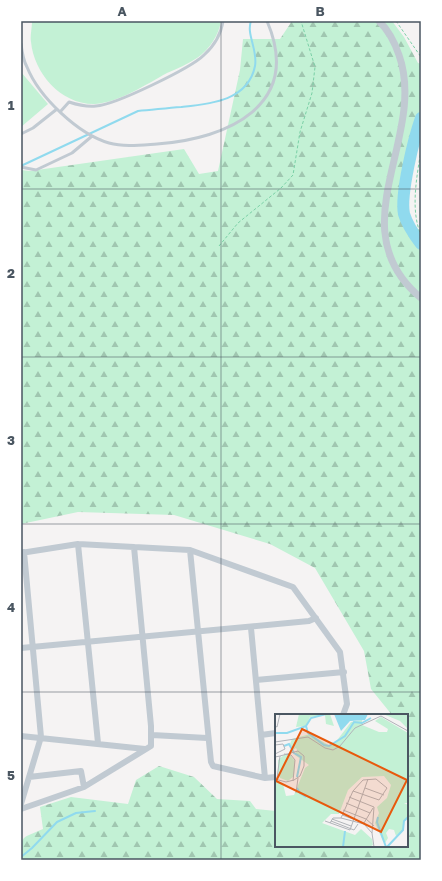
<svg xmlns="http://www.w3.org/2000/svg" width="442" height="881" viewBox="0 0 442 881" font-family="'Golos Text',sans-serif">
	<style>
		.forest { fill: url(#forest-firs) }
		.garden { fill: #c3f1d5 }
		.lines { fill: none; stroke-linecap: round; stroke-linejoin: round }
		.stream { stroke: #90daee; stroke-width: 2 }
		.river { stroke: #90daee; stroke-width: 12 }
		.path { stroke: #7ad0a6; stroke-width: 1; stroke-dasharray: 3 2; stroke-linecap: butt }
		.service { stroke: #c1cad2; stroke-width: 3 }
		.minor { stroke: #c1cad2; stroke-width: 6 }
		.tertiary { stroke: #c1cad2; stroke-width: 7 }
		.grid { fill: none; stroke: #4a5661; stroke-width: 1; stroke-opacity: 0.55 }
		.inset-river { fill: none; stroke: #90daee; stroke-width: 2 }
		.inset-road { fill: none; stroke: #b1b4b9; stroke-width: 1 }
		.view { fill: #e8590c; fill-opacity: 0.15; stroke: #e8590c; stroke-width: 2 }
		.inset-edge { fill: none; stroke: #4a5661; stroke-width: 2 }
		.neatline { fill: none; stroke: #4a5661; stroke-width: 1.5 }
		.grid-label { font-size: 13px; text-anchor: middle; font-weight: bold; fill: #4a5661 }
	</style>
	<defs>
		<pattern id="forest-firs" width="22" height="20" patternUnits="userSpaceOnUse"><rect width="22" height="20" fill="#c3f1d5"/><path d="M5 1l3.5 6h-7zM16 11l3.5 6h-7z" fill="#a0c6b0"/></pattern>
	</defs>
	<rect width="100%" height="100%" fill="#f5f3f3"/>
	<path class="forest" d="M292,21H392L404,37L418,63L421,64C421,83 424,114 421,132C420,139 416,146 415,153C410,177 401,231 421,248V860H21C21,835 20,839 43,829L40,807L71,797L128,804L136,780L159,766L194,777L217,799L250,801L256,809L276,811V846H407V715H392L371,689L364,651L315,568L270,544L174,515L78,512L21,524V170L30,171L184,149L199,174L218,171L240,70L243,39H280Z"/>
	<path class="garden" d="M32,21H221C219,35 209,50 197,58C188,64 177,69 167,73C145,85 120,102 95,104C61,105 34,73 31,42C30,36 32,28 32,21Z
		M21,72L48,104L21,127Z"/>
	<g class="lines">
		<path class="stream" d="M21,169L23,165L138,111C152,110 166,108 181,107C210,104 248,101 255,66C258,50 246,34 251,21
			M21,857L32,848L57,822L76,813L95,811"/>
		<path class="river" d="M421,118C414,138 400,194 404,214C407,224 415,236 421,244"/>
		<path class="path" d="M396,21L421,57
			M421,150C417,176 410,210 421,235
			M219,246L238,223L281,188L293,175L300,132L312,93L315,67L301,21"/>
		<path class="service" d="M21,44C22,52 23,60 27,67C39,97 78,134 109,143C124,147 141,145 157,144C228,139 303,105 267,21
			M60,112L69,102C78,105 87,107 96,106C115,105 191,68 204,55C214,46 221,34 223,21
			M21,134L33,128L57,109
			M21,167L36,170L72,153L91,137"/>
		<path class="minor" d="M78,544L98,743
			M190,550L211,762L213,766L265,778L276,777
			M21,553L78,544L190,550L293,587L340,652L347,704L343,715
			M251,628L265,778
			M21,648L309,621L316,618
			M256,680L344,672
			M152,735L207,738
			M261,735L276,733
			M21,736L145,749
			M29,777L81,771L84,787
			M21,804L41,737L24,552
			M21,809L84,787L151,746V726L134,547"/>
		<path class="tertiary" d="M379,21C388,30 395,43 399,55C428,137 337,228 421,298"/>
	</g>
	<path class="grid" d="M221,21V860M21,189H421M21,357H421M21,524H421M21,692H421"/>
	<g transform="translate(275 714)">
		<rect width="133" height="133" fill="#f5f3f3"/>
		<path d="M24,0H55L59,12L51,10L50,1L35,3L31,12L21,13ZM108,0H133V15L125,7ZM106,3L133,19V89H129L133,91V102L128,107V116L121,122L119,116L114,115L111,119L113,124L110,129L108,127L100,109L104,99L102,93L112,84L116,71L109,62L87,63L73,76L64,100H56L47,109L80,121L86,115L97,125L98,131L94,133H0V66L8,70L11,82L19,81L30,54L34,51L20,41L22,36L21,34L18,36L15,30L17,25L35,20L55,32L60,29L76,8L87,6V11L104,18H112L113,15L100,7Z" fill="#c3f1d5"/>
		<path d="M9,41H15L20,47L19,62L13,67L5,64L3,59V46Z" fill="#c3f1d5"/>
		<path d="M59,0H93L90,6L75,7L66,17Z" fill="#90daee"/>
		<path class="inset-river" d="M31,12L36,4L51,0M0,19H12L31,12L33,19L49,31L54,32L70,22L79,8L87,9L96,4M9,32L14,30L19,39L26,43L22,63M22,74L25,79L31,83M103,103L102,108L111,133M68,133L70,117M112,133L128,116L129,107L133,103"/>
		<path class="inset-road" d="M0,12L2,13L5,0M0,28L33,23L50,34L58,36L65,32L80,14L106,2L133,17M0,31L8,30L10,35L0,40M9,40L16,41L20,46L18,67M0,43L5,42L2,64M0,65L11,68L19,66L25,62L29,52V42L23,37L5,42M90,74L109,81M21,79L23,64M74,83L99,93L97,119L99,133M71,89L95,99M68,96L91,105L99,112M67,101L89,109M66,104L78,77L88,66L101,65L112,74L104,86L78,77M57,105L76,112M50,107L75,116L93,65M56,107L79,116L83,110M55,109L58,104H66L89,110M89,109L98,94M89,110L97,119"/>
		<path class="view" d="M27,15L132,66L106,118L1,67Z"/>
		<rect width="133" height="133" class="inset-edge"/>
	</g>
	<rect width="442" height="881" fill="none" stroke="#ffffff" stroke-width="44"/>
	<rect x="22" y="22" width="398" height="837" class="neatline"/>
	<g class="grid-label">
		<text x="122" y="16">A</text>
		<text x="320" y="16">B</text>
		<text x="11" y="110">1</text>
		<text x="11" y="278">2</text>
		<text x="11" y="445">3</text>
		<text x="11" y="612">4</text>
		<text x="11" y="780">5</text>
	</g>
</svg>
